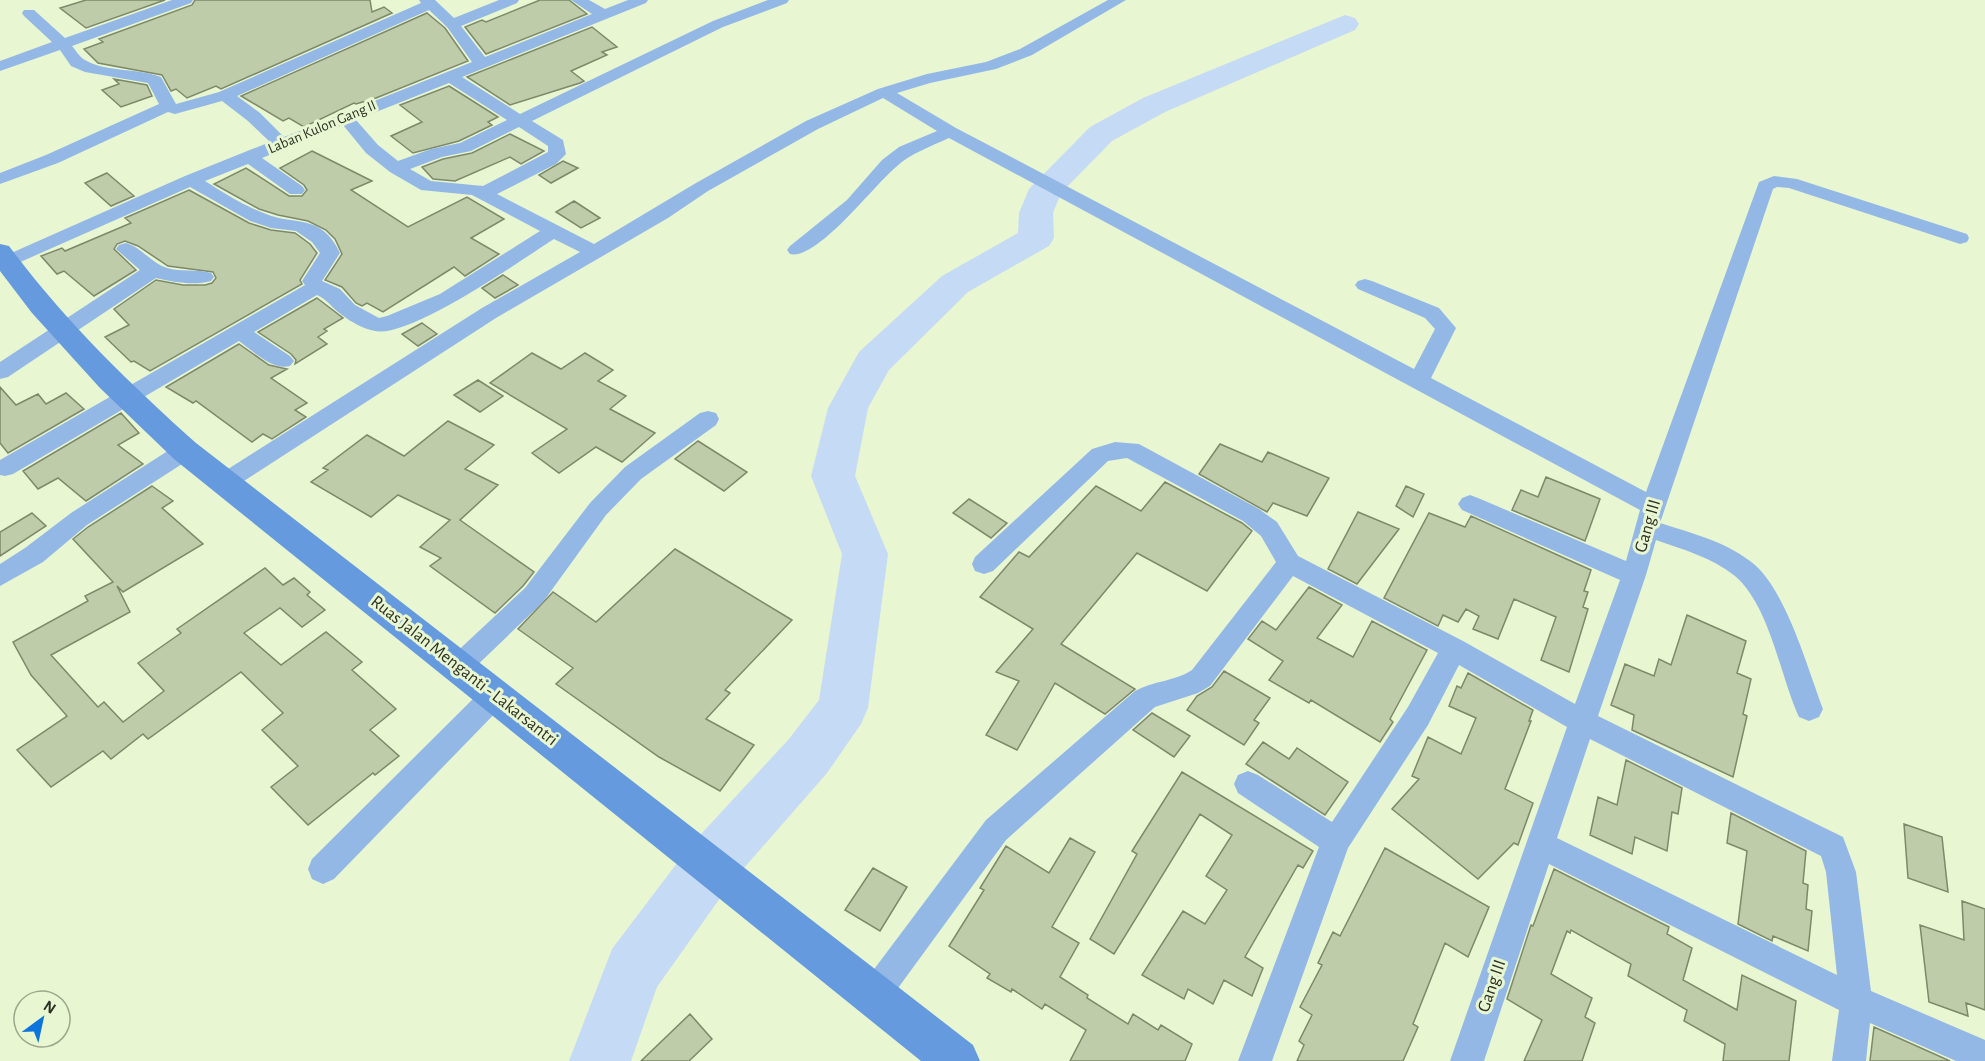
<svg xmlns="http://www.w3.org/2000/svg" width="1985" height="1061" viewBox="0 0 1985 1061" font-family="'Alegreya Sans',sans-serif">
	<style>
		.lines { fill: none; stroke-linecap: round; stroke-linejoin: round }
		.river { fill: #c5daf5; fill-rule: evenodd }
		.building { fill: #becca9; stroke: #7d8968; stroke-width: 1.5 }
		.minor { fill: #94b8e6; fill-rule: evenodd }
		.secondary { fill: #659bde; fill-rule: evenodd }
		.labels { text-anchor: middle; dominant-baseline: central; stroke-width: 6; stroke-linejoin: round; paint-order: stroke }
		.far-street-label { font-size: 15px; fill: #2c3123; stroke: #e8f6d2 }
		.street-label { font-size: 18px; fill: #2c3123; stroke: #e8f6d2 }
	</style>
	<rect width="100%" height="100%" fill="#e8f6d2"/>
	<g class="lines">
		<path class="river" d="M1345,15L1355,18L1359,24L1355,30L1165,112L1112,141L1061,193L1053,213L1054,238L1049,246L968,292L889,370L868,408L855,476L888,554L868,708L861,724L827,773L730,884L657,987L631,1061H569L612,949L690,846L789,739L819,700L842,554L811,476L828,408L859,352L942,276L1018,233L1019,213L1029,189L1090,127L1143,98Z"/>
	</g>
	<path class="building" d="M86,0H165L86,28L60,8Z
		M195,0H370L372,12L384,7L392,13L221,89L216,86L187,98L176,89L171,91L162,75L98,63L84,49L103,42L99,39L192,5Z
		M540,0H569L587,14L486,54L465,27L482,20L486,22Z
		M427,13L445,28L468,61L376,98L356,104L354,103L304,127L289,118L283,121L241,96Z
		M592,27L617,47L602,52L607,55L571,71L584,81L580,83L510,105L467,77Z
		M114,79L147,85L152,96L121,107L102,90L119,84Z
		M449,86L498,117L488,122L492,125L459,141L413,153L391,136L422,122L400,105Z
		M510,134L544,151L521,164L510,157L455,181L433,179L422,167L443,159L472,153Z
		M312,151L372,181L351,190L408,227L467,197L504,219L471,238L499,254L465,276L454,267L383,312L367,303L362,306L356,303L342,287L325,280L342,254L335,239L326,230L308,221L278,215L259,209L214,184L246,168L289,196H302L307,190L304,185L280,168Z
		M563,161L578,168L551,183L539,175Z
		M107,173L134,196L111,206L85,183Z
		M189,190L249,223L271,230L295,233L310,244L317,253L300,280L302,284L150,371L134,361L131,362L105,337L129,325L114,309L156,280L183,285H205L212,283L216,278L213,272L168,266L138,246L125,241L117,244L114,249L136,270L94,296L64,271L57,274L41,256L62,248L65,251L131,223L125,218Z
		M574,201L600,218L581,228L556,212Z
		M503,275L518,285L495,298L482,288Z
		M317,298L343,318L324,329L327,331L318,337L327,344L295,364L296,360L291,354L258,332Z
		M422,323L437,334L418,346L402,334Z
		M239,344L269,365L287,369L271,378L307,403L295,410L306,417L272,439L263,434L252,442L196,401L193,403L166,387Z
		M532,353L561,369L585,353L613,370L598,381L626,396L610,409L655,433L622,462L596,447L559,473L532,453L567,429L490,383Z
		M478,380L503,396L480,412L454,395Z
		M0,387L16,405L38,394L46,404L66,393L84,409L8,453L0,443Z
		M121,413L139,433L118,445L143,464L86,501L58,478L38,489L23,471Z
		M448,421L494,445L465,469L498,485L460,520L534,572L523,586L495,613L430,566L441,558L420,547L450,520L398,495L371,517L311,482L328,470L323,468L367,435L404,456Z
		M698,441L747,472L724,491L675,459Z
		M1220,444L1262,462L1268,452L1329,478L1307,516L1273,503L1267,512L1199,474Z
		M1546,477L1600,499L1585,541L1512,510L1521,490L1538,497Z
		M1165,482L1242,523L1252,531L1207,591L1137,553L1061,644L1135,689L1105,714L1055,683L1017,750L986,735L1019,681L996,672L1033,629L980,597L1019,552L1029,557L1096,486L1141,511Z
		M152,486L173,501L162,508L203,544L123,592L117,586L130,612L51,655L98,707L104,702L123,722L164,691L138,663L181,633L177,629L265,568L283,585L294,578L310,592L307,595L325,610L302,627L280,608L244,633L281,665L326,632L362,662L352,670L396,709L370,730L399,756L375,775L373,773L308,825L271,787L298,766L262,730L283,713L241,672L148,739L143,734L111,759L103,751L51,787L17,750L67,716L31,675L13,642L88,601L85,596L113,582L73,539L88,527Z
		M1406,486L1424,494L1413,517L1396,506Z
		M969,499L1007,523L991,538L953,513Z
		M1358,512L1399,529L1357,584L1328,569Z
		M32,513L46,526L0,556V532Z
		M1429,513L1465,527L1471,516L1591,570L1584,591L1588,592L1583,607L1588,609L1569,672L1541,660L1556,617L1514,599L1498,639L1473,629L1479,616L1466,609L1458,622L1443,615L1438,626L1384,598Z
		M675,549L792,620L725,690L730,693L706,719L754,745L720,791L659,757L556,684L573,668L518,629L553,592L596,622Z
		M1309,587L1342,605L1317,638L1353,657L1372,621L1427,650L1390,719L1393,722L1380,742L1311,700L1309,703L1269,680L1283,661L1248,639L1262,621L1276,630Z
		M1687,615L1746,641L1737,673L1751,679L1743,714L1747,716L1733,777L1632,730L1634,715L1611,705L1625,664L1654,676L1659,659L1671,665Z
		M1224,671L1270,698L1254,720L1259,723L1244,745L1187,710L1197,696L1212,687Z
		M1468,673L1533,710L1529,721H1531L1505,789L1533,803L1518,845L1514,843L1478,879L1392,809L1419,779L1412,776L1428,737L1461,754L1476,718L1449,706L1457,686L1461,688Z
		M1152,713L1190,736L1174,757L1133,730Z
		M1263,742L1289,759L1297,748L1348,782L1325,815L1246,764Z
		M1626,760L1682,788L1678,814L1672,812L1667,851L1635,837L1632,854L1590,835L1598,797L1617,805Z
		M1182,772L1313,851L1303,868L1298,865L1245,957L1263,968L1252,996L1224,980L1213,1004L1188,989L1184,999L1142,975L1183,911L1205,924L1227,890L1206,876L1232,835L1200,814L1114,954L1090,939L1137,854L1132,851Z
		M1731,813L1806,851L1803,883L1808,885L1806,909L1812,911L1808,951L1773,936L1772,941L1738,924L1747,851L1727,843Z
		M1904,824L1942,837L1948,892L1908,878Z
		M1070,838L1095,852L1052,927L1079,943L1060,977L1088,995L1087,998L1128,1024L1133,1014L1158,1030L1161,1025L1192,1044L1185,1061H1070L1086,1030L1045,1004L1042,1009L1012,989L1011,992L987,978L990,974L949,946L984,890L980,888L1006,846L1049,873Z
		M1385,848L1489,907L1468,957L1445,943L1413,1024L1418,1027L1403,1061H1297L1304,1045L1299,1041L1312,1015L1300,1007L1322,965L1318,963L1333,932L1340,936Z
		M873,868L907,887L880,931L845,910Z
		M1554,869L1669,927L1667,934L1692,948L1683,980L1737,1010L1742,975L1796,1001L1789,1061H1723L1725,1044L1684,1021L1687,1010L1628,976L1631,964L1571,930L1570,933L1567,931L1551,974L1592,998L1585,1017L1595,1023L1582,1061H1524L1542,1020L1507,999L1531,925L1533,926Z
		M1962,901L1985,909V1010L1966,1003L1968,1016L1929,1002L1920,925L1964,940Z
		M690,1014L712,1039L689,1061H641Z
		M1874,1027L1950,1061H1870Z"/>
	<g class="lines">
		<path class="minor" d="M172,0H193L191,3L72,46C76,50 79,57 85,60C104,72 138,68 161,77L176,104L219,92L421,3L419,0H435L454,18L499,0H519L517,3L461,26L485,57L592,14L571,0H589L605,9L628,0H648L646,3L462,77L520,114L713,21L768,0H789L787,3L723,27L532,121L563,140L566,154L556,164L497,194L594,244L696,183L806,121L878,89L927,74L986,62L1020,49L1108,0H1126L1032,55L996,69L930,83L897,93L956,128L1414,369L1435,329L1425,318L1358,289L1355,285L1358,281L1365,279L1372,281L1439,308L1456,328L1431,378L1646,492L1759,182L1774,176L1797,179L1967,234L1969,238L1967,242L1960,244L1789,188L1777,187L1773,189L1660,523C1691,533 1724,541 1750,561C1785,586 1807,667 1823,709L1819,717L1809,721L1799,717C1780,676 1770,606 1735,576C1713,558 1682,549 1656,540L1646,575L1598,716L1843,837L1856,872L1871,991L1985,1040V1061H1956L1870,1023L1866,1061H1832L1839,1010L1549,864L1484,1061H1450L1567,727L1459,665L1428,725L1348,848L1272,1061H1238L1319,847L1238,793L1234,784L1238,775L1248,771L1258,775L1332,822L1408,707L1438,653L1293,576L1210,686L1198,693L1155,707L1006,840L885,1006L874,1011L863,1006L858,995L863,984L986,820L1135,691C1153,681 1176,681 1192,670L1276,562L1261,536L1243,521L1127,458L1108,461L993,571L984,574L975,571L972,564L975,557L1092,449L1115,442L1139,444L1259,509L1277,522L1298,556L1463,641L1575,704L1620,580L1462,510L1458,504L1462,498L1470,495L1478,498L1626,561L1640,510L949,138C930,147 911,153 896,167C875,184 817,261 790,254L787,250L790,246L847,200L882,160L899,147L937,131L883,98L818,129L708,191L668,218L496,318L233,488L225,491L217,488L213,482L217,476L482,308L580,252L554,239C521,260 411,338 375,331C364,329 351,322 342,315C332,308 328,300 317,295L254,332L290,356L294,361L290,366C273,371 253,351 239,341L13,474L5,476L0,475V460L305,285L302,281L320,253L312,242L296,231L271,228L250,221L190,187L0,271V258L185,176L270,142L248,121L222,101L175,114L168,112L58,163L0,184V173L46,155L159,104L148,83L85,72L71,66L60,50L0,71V61L52,42L24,16L22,13L24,10H34L65,38ZM429,10L447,27L472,62L284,137L260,113L237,96ZM449,83L507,120L460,143L431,149L398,161L378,145L356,120ZM343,125L366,153L390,172L421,190L472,195L540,231L440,294L387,316L379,318L355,305L340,289L322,281L340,253C321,213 296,226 266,214C244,206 224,193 205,181L248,164L290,194H302L305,190L302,186L262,158ZM519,127L548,146V152L483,186L431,181L410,169L442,157L471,151ZM1590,739L1821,856L1826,872L1837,975L1557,838Z
			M126,243C141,247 151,263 167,268C181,272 197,269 211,273L214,277L211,281C194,286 173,282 156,278L8,377L0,379V362L140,270L116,249L119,245Z
			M708,411L716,413L719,419L716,425L641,479L606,515L543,602L468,674L459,677L450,674L446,666L450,658L525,588L590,503L625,467L700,413Z
			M185,443L193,445L196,451L193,457L87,525L43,562L0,586V564L25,548L71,513L177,445Z
			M495,683L505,687L508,695L505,703L334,879L323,884L312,879L308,869L312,859L485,687Z"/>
		<path class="secondary" d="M0,244L9,246C64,320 128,382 196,443L973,1045L980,1061H921L174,459L100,388L32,313L0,271Z"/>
	</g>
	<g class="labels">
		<g class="far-street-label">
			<text transform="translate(322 127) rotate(-23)">Laban Kulon Gang II</text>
		</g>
		<g class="street-label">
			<text transform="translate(1648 526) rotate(-74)">Gang III</text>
			<text transform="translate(464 671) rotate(38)">Ruas Jalan Menganti - Lakarsantri</text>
			<text transform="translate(1492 986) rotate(-71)">Gang III</text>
		</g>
	</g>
	<g transform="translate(42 1019) rotate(33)"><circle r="28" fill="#e8f6d2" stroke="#9da78c" stroke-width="1.5"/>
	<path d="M0-4.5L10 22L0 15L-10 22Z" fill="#0d74dc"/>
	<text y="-9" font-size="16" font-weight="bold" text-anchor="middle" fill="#2c3123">N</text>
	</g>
</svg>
